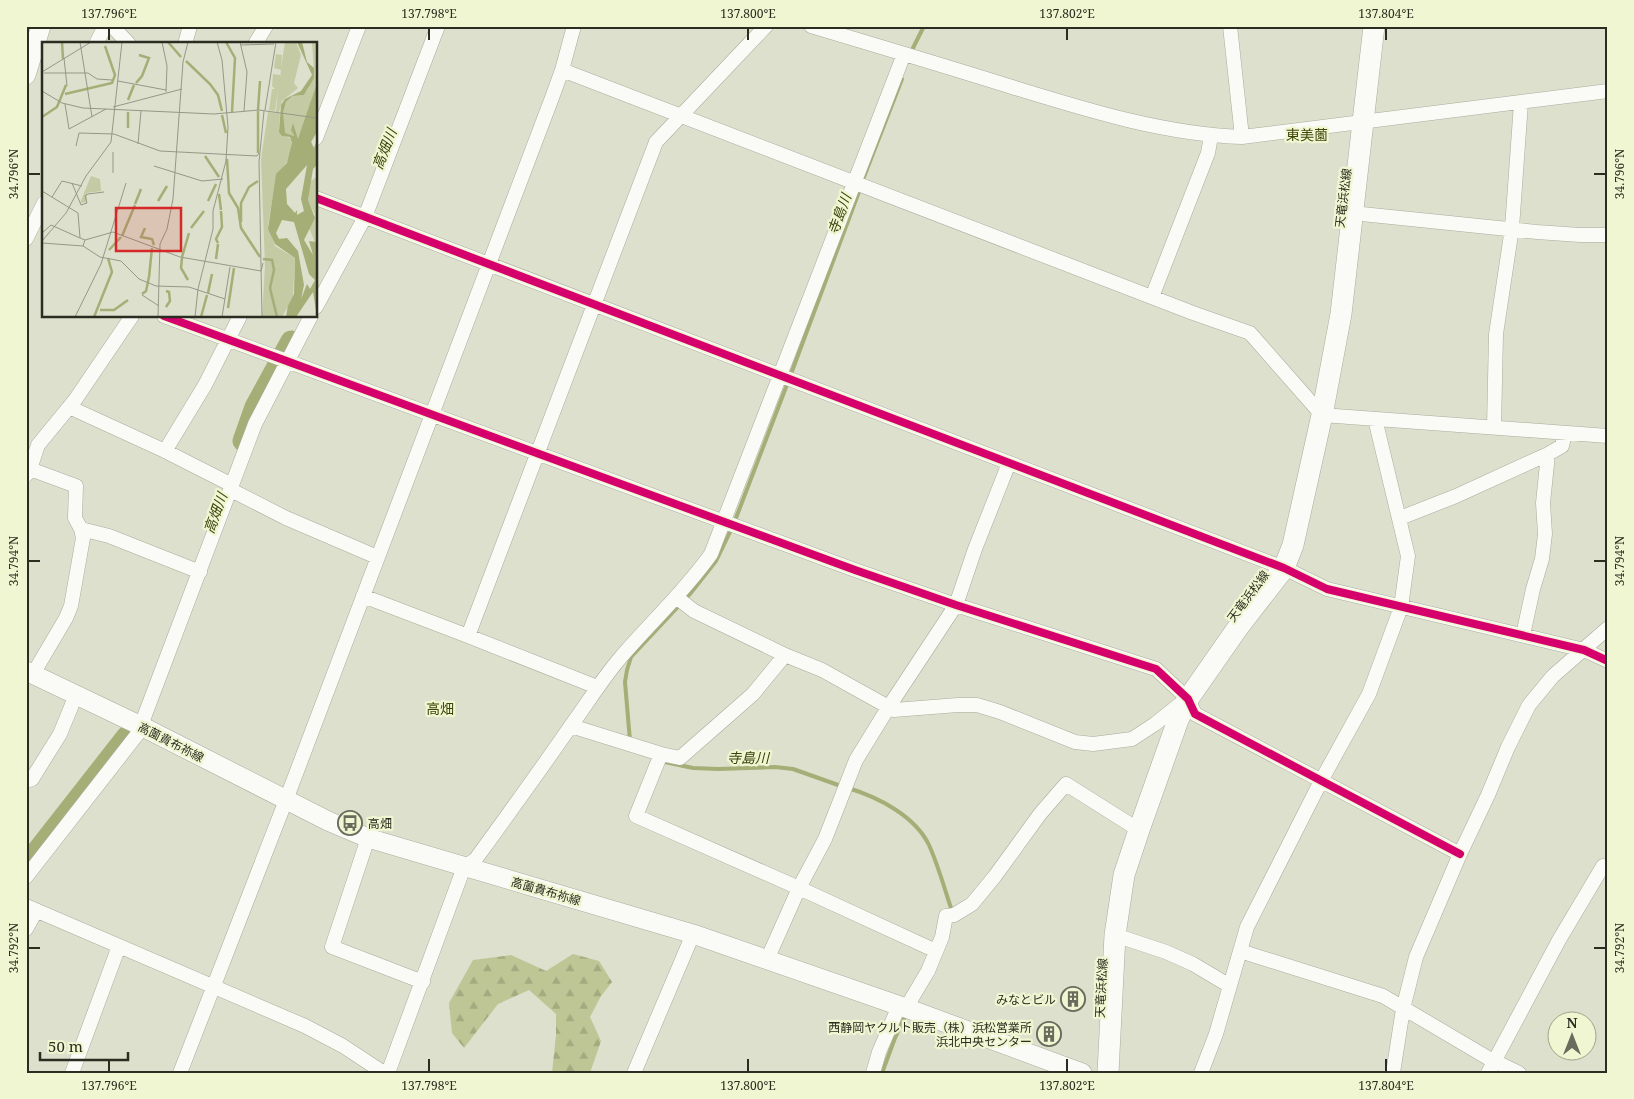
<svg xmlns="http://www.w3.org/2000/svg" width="1634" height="1099" viewBox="0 0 1634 1099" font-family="'Noto Serif','Noto Sans JP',serif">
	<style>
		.forest { fill: url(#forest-firs) }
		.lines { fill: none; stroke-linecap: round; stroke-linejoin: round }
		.stream { stroke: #a5ae76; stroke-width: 4 }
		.river { stroke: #a5ae76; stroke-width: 21 }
		.street-casing { stroke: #a9ac9c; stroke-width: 15 }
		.secondary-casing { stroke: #a9ac9c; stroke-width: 20 }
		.primary-casing { stroke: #a9ac9c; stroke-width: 22 }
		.street { stroke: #fafaf7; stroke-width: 14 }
		.secondary { stroke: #fafaf7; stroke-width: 19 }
		.primary { stroke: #fafaf7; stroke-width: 21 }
		.cycleway-casing { stroke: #eff6d1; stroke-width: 11 }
		.cycleway { stroke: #d6006c; stroke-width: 8 }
		.ticks { fill: none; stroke: #2b2d20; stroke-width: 2 }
		.labels { text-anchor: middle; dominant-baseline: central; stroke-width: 4.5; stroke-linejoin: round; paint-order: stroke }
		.street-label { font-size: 12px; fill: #2b2d20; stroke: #eff6d1 }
		.poi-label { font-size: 12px; fill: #2b2d20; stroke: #eff6d1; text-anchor: end }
		.neighbourhood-label { font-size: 14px; fill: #3f4508; stroke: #eff6d1 }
		.water-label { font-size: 14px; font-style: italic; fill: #3c420b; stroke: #eff6d1 }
		.inset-river { fill: none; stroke: #a5ae76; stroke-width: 2.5 }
		.inset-road { fill: none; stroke: #959887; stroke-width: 1 }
		.view { fill: #d62828; fill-opacity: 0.15; stroke: #d62828; stroke-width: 2.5 }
		.inset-edge { fill: none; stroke: #2b2d20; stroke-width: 2.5 }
		.neatline { fill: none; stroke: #2b2d20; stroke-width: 2 }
		.ticks-label { font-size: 12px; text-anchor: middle; fill: #2b2d20 }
	</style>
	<defs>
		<pattern id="forest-firs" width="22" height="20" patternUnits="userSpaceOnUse" patternTransform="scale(1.25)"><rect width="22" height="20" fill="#bec695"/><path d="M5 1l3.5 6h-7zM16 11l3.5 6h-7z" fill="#a3aa80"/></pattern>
	</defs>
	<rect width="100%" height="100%" fill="#dce0cc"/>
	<path class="forest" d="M573,954L599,961L612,982L601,996L590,1017L601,1041L590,1073H552L556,1035V1014L529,990L498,1004L464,1048L452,1033L449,1003L473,960L511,955L546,971Z"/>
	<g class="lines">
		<path class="stream" d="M912,50L924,26
			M862,182L902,79
			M791,374L860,189
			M736,518L788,382
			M630,741L625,682L627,670L631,657L690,594L716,561L731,530
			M660,761L693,768L718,769L775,767L793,769L841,786
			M848,788C878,797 915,816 929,845C938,865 944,887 951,908V913
			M882,1073L895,1038L904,1019"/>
		<path class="river" d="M243,441L255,407L291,341
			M26,865L127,736"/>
		<defs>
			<path id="street" d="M112,26L129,44
				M811,26C878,46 945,66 1012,87C1087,110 1163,134 1242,137L1608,91
				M1230,26L1242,137
				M96,44L105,26
				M185,44L190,26
				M255,44L266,26
				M562,70L1193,313L1250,333L1322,415L1608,436
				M316,138L359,26
				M316,198L1284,568L1327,589L1584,650L1608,661
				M1352,213L1537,232L1580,235H1608
				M26,239L44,203
				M1152,297L1208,153L1211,136
				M316,307L365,217L438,26
				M164,316L855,570L956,605L1156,669L1188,699L1195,714L1460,854
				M69,407L165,451L232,485
				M1494,427L1496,334L1512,228L1521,103
				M165,451L205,385L240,316
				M30,469L76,486L75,518L81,529
				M26,475L30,469L38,445L75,400L132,316
				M231,490L286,518L377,557
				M1400,518L1456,496L1548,454L1562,446L1565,433
				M363,596L468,636
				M676,597L694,611L785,655L822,670L894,710L958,705H977L1000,712L1075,742L1093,744L1132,739L1155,724L1185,700
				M1523,635L1533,589L1542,559L1545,534L1543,503L1548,454
				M33,674L66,618L71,606L83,538L81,529L109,536L200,572
				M597,687L468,636L656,142L766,26
				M139,725L143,720L255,424L311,316
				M571,726L661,754L680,758L753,694L785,655
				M661,754L636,816L799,888L936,951
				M26,781L32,779L60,734L76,695
				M368,838L332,947L423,982
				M26,877L143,727
				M26,906L305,1026L343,1046L384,1073
				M26,929L36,911
				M1115,935L1166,952L1193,964L1230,986
				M1240,951L1383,996L1488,1058L1519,1073
				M767,960L799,888L825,839L856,760L888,708L956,605L975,549L1009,463
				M906,1008L928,971L942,937L946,916L954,915L972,904L995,876L1040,814L1066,784L1139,830
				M72,1073L119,946
				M180,1073L286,800L553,95L562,70L574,26
				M388,1073L464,867L475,860C507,816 539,772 570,727C587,704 602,679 621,657C651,622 685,591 711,554L904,54
				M634,1073L693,934
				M873,1073L879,1052L899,1006
				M1201,1073L1216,1034L1247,927L1321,781L1369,694L1401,607L1408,556L1375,419
				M1393,1073L1403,1009L1416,957L1460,854L1488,795L1508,747L1529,705L1553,676L1608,628
				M1488,1073L1559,940L1603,866"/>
			<path id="secondary" d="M26,75L41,26
				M26,671L139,725L328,821L368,838L693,934L906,1008L1082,1073"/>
			<path id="primary" d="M1108,1073L1115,935L1124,875L1139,830L1178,720L1188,699L1239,626L1284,568L1293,545L1322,415L1341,314L1374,26"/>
		</defs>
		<use href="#street" class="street-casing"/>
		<use href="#secondary" class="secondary-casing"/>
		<use href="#primary" class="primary-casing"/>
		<use href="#street" class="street"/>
		<use href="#secondary" class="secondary"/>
		<use href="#primary" class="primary"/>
		<defs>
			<path id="cycleway" d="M316,198L1284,568L1327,589L1584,650L1608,661
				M164,316L855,570L956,605L1156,669L1188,699L1195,714L1460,854"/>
		</defs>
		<use href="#cycleway" class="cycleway-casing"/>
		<use href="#cycleway" class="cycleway"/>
	</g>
	<path class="ticks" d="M109,28V40M429,28V40M748,28V40M1067,28V40M1386,28V40M28,174H40M1594,174H1606M28,561H40M1594,561H1606M28,948H40M1594,948H1606M109,1059V1072M429,1059V1072M748,1059V1072M1067,1059V1072M1386,1059V1072"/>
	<defs>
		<symbol id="bus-ring" viewBox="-11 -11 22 22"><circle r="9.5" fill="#eff6d1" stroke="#696c5c" stroke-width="1.5"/><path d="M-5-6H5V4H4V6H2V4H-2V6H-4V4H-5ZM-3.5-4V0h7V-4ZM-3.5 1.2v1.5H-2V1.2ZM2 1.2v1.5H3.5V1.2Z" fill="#696c5c"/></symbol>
		<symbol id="building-ring" viewBox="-11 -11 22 22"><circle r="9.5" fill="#eff6d1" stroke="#696c5c" stroke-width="1.5"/><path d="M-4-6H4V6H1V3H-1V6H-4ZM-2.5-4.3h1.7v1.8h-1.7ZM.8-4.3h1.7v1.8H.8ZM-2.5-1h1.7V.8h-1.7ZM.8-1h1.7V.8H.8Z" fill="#696c5c"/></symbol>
	</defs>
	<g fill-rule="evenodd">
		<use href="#bus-ring" x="336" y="809" width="28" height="28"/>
		<use href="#building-ring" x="1059" y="985" width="28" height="28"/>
		<use href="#building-ring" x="1035" y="1020" width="28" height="28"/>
	</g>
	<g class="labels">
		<g class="street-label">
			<text transform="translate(1343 198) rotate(-83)">天竜浜松線</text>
			<text transform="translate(1248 596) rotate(-53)">天竜浜松線</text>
			<text transform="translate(171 742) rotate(27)">高薗貴布祢線</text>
			<text transform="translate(546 891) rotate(16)">高薗貴布祢線</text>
			<text transform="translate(1101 988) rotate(-87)">天竜浜松線</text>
		</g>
		<g class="poi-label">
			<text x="368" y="823" text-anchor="start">高畑</text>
			<text x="1056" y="999">みなとビル</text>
			<text x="1032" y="1027">西静岡ヤクルト販売（株）浜松営業所<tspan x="1032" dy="14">浜北中央センター</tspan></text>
		</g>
		<g class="neighbourhood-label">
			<text x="1307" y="134">東美薗</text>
			<text x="440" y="708">高畑</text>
		</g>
		<g class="water-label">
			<text transform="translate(384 149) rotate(-69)">高畑川</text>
			<text transform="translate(839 214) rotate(-70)">寺島川</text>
			<text transform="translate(215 513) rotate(-70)">高畑川</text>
			<text x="748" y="757">寺島川</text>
		</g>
	</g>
	<g transform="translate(42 42)">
		<rect width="275" height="275" fill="#dce0cc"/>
		<path d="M243,0H254L259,13L252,41L256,46L240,59L237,70H234L236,48L233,69L227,68L230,47H233L230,44L231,32L238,33V36L239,28L232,26L234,12L240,13L239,26ZM270,0H275V41L258,95L254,97L250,81L251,96L242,91L240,66L249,54L262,53L266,47L272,30ZM226,70L238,71L237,88L241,94L248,96L250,102L247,117L234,136L226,183L233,204L253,216L251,254L240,275H220L223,224L219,117ZM275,134V219L274,203L267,186L273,173L266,159L268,140Z" fill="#c4cba4"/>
		<path d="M49,134L58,137L59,149L45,151V160L38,161Z" fill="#c4cba4"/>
		<path d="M255,0H260L265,20L272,26V36L262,53L250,54L244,60L241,70L243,91L252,94L249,88L251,81L256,97L275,41V90L269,100L272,106L275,98V123L271,127L266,158L273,176L262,198L271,213L267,199L275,200V275L271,250L254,275H244L246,263L240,275L252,252L253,216L233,202L226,187L234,132L245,121L250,101L248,95L240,94L237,90L239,63L243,57L259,49L270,33ZM265,123L259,157L262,169L255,173V168L253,171L245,162L244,147ZM240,178L252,180L267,232L273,238L268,247L265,242L259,257L262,243L256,209L245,196L237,197L234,191Z" fill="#a5ae76" fill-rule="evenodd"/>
		<path class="inset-river" d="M20,0L21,17M126,0L139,15M184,0L193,16L190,70M144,19L168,42L176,53L180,69M94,41L100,34L107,16L97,13M23,52L70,41L73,33L63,4M86,58L92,43M216,68L218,39M180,73L184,91M0,75L15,65L24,43M86,86V70M216,111V69M163,114L177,135M185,117L187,151L196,166L199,186L218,215M177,152L179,168M116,159L125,144M166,159L174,142M93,162L99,147M199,180V161L207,145L216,139M103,186L99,195L110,197L112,203M149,186L162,169M80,194L93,163M176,201L174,197L180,185L179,169M67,208L79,195M140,215L147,191M140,216L139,226L146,238M174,217L176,202M221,217L230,218L232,228L228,246L235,275M107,235L110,206M124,249L127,250L128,259L124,265M166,251L170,232M100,252L104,249L107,235M186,266L192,226M58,268H72L86,258M52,275L70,230L66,216M159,275L165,253"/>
		<path class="inset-road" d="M38,0L50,75M120,0L125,24L124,50M198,0L205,30L202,69M199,3L232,2M22,16L25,44M0,30L49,0M2,31H46L55,37L70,38M76,39L124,48M0,49L20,61L41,66L172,72L217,68L275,76M23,62L27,87L64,67M71,65L140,47M223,68L234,0M96,102L99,69M34,104L37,91L72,92L118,109L215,114L217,111M71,110V131M112,124L160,139L181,137M30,141L39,163L45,161L43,154L46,152L62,150M0,149L36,171L38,196L43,198M10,155L20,139L40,144M0,191L9,183L38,196M0,199L24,171L44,134L69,100L80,0M0,201L41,204L43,198L71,190L138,215L219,229L221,221M41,204L58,215L79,219L97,237L114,244L147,245L183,257M100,253L117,264M33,275L59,222L84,141M116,275L118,202L125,187L131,157L141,20L146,0M153,275L156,247L171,187V169L184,119L186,85L180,18L175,0M180,275L188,225M220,275L217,120L222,69"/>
		<path class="view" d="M74,166H139V209H74Z"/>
		<rect width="275" height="275" class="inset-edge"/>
	</g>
	<rect width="1634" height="1099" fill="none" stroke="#eff6d1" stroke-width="55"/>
	<g transform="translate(1572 1036)"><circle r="24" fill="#eff6d1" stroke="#a1a68a"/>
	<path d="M0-4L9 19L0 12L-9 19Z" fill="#696c5c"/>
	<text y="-8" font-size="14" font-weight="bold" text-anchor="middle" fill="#2b2d20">N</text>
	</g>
	<path d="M40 1052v8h88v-8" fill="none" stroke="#2b2d20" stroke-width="2.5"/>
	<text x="48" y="1052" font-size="15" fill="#2b2d20" stroke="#eff6d1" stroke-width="4" paint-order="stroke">50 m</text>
	<rect x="28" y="28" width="1578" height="1044" class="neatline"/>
	<g class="ticks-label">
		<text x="109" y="18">137.796°E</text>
		<text x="429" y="18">137.798°E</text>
		<text x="748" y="18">137.800°E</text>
		<text x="1067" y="18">137.802°E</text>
		<text x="1386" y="18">137.804°E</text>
		<text transform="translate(14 174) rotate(-90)" y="4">34.796°N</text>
		<text transform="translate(1620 174) rotate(-90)" y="4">34.796°N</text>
		<text transform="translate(14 561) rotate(-90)" y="4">34.794°N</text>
		<text transform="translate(1620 561) rotate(-90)" y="4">34.794°N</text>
		<text transform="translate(14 948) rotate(-90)" y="4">34.792°N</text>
		<text transform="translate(1620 948) rotate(-90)" y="4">34.792°N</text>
		<text x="109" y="1090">137.796°E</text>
		<text x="429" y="1090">137.798°E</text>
		<text x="748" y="1090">137.800°E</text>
		<text x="1067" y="1090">137.802°E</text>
		<text x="1386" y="1090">137.804°E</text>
	</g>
</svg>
